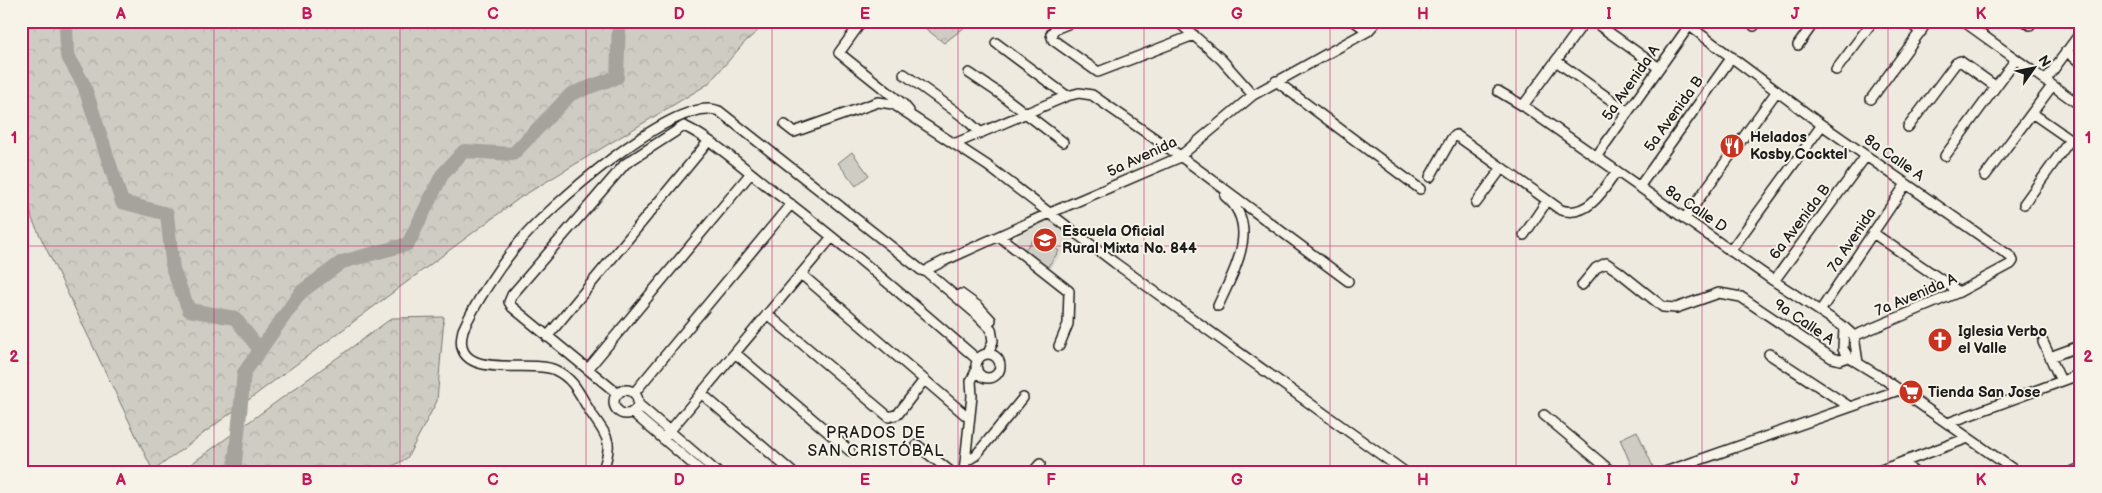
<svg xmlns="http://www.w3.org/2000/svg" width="2102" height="493" viewBox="0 0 2102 493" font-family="'Balsamiq Sans',sans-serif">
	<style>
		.built { fill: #dedbd1 }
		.forest { fill: url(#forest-crowns); stroke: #767470 }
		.pitch { fill: #cfccc3; stroke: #767470 }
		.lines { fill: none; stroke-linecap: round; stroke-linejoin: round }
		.river { stroke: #a6a39d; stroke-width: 14 }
		.minor-casing { stroke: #1c1c1c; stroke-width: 12 }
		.minor { stroke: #f7f3e8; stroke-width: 9 }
		.grid { fill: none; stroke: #c2185b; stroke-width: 1; stroke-opacity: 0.55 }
		.labels { text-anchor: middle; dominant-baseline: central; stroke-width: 4; stroke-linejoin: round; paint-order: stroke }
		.street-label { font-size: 15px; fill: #1c1c1c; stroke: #f7f3e8 }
		.poi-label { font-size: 15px; font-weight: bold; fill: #1c1c1c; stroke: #f7f3e8; text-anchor: start }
		.neighbourhood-label { font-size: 16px; letter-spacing: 1px; fill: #1c1c1c; stroke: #f7f3e8 }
		.neatline { fill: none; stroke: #c2185b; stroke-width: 2 }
		.grid-label { font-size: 16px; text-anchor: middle; font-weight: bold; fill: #c2185b }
	</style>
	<defs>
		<pattern id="forest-crowns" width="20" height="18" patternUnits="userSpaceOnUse" patternTransform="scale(1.25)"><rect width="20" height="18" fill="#cfccc3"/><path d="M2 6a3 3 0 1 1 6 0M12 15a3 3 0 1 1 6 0" fill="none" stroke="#b1afa7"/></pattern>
	</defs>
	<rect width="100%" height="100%" fill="#eeeae0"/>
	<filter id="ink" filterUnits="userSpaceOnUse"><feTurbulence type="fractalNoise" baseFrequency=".02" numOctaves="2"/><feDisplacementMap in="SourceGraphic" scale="10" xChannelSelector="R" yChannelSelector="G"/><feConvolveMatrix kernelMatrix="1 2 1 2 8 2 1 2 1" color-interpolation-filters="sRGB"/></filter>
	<g filter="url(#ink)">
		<path class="built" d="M1048,215L1076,237L1048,271L1014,243L1022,233Z"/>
		<path class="forest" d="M21,21H769L745,42L708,84L521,197L153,471L32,219L21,154Z
			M916,21H973L944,43Z
			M444,317L437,401L407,458L383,472H180L392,318Z"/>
		<path class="pitch" d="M852,152L869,175L856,186L838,163Z
			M1037,234L1059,251L1047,268L1024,251Z
			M1637,431L1654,469L1647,472H1634L1620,439Z"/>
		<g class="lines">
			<path class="river" d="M66,21L67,55L84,85L122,202L167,214L173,270L189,310L235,318L260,350
				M234,472L244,373L301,292L342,262L408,244L442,175L464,151L513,154L571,94L617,77L619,21"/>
			<defs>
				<path id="minor" d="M862,21L839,53L903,104L909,111
					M1075,21L1055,29L1051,34L1053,40L1098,72L1194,35
					M1177,21L1221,59L1253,95
					M1354,21L1368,31
					M1585,21L1525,103V107L1774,281L1844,327L1854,336
					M1593,21L1659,68
					M1683,21L1822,125L2011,257L2013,261L2011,264L1959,292L1854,336
					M1907,21L1921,32
					M1963,21L2081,106
					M2025,21L2030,25L2032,21
					M1754,26L1758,21
					M996,43L1067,96
					M1798,45L1815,21
					M2066,51L2081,63
					M1556,61L1628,112
					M1836,70L1873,21
					M969,73L999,93L1063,142
					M904,74L962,116L981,133
					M1276,81L1420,189
					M2045,81L2081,32
					M1498,91L1525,107
					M1871,99L1928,21
					M2032,113L2081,147
					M785,125L794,132L878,102L893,104L988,166L1115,263L1405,472
					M1908,127L1956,63L1960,61L1995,86
					M954,144L1067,96L1079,93L1092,95L1180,156L1348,281
					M1945,156L2016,59
					M1596,157L1689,26
					M1985,176L2052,86
					M1430,177L1452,138L1456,135L1561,210C1588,218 1603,191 1616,172
					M1639,187L1732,57
					M1476,203L1501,169
					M2024,204L2070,140
					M1685,218L1777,91
					M1873,233L1959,292
					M1524,235L1547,201
					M999,236L1069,291L1068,324L1059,346
					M1731,250L1822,125
					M927,272L930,268L946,260L1050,213L1178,158L1253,95L1368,31L1377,21
					M801,274L969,418
					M1774,281L1866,156
					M1582,285L1596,268L1606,263L1618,271L1663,307L1676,308L1719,293L1741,297L1832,358L1840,360L1848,357
					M961,294L979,307L991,320
					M1218,306C1233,272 1262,226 1225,196
					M1820,311L1906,184
					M767,314L889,417L898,414L924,380
					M1844,327L1843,349L1848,357L1884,379L2017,472
					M1854,336L1858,363
					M547,337L708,142
					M2043,342L2061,381
					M735,353L850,451
					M1769,354L1850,407
					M976 366a12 12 0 1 1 24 0a12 12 0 1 1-24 0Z
					M2050,357L2077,347
					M588,369L751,173
					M614 402a12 12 0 1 1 24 0a12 12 0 1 1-24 0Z
					M634,393L791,204
					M701,393L792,472
					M618,394L512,307L509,302L512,295L625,164L684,126C710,138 743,167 767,186C840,241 909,300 978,360
					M638,404L717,472
					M632,412L702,472
					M1544,415L1612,472
					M1948,423L2081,374
					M663,439L832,237
					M917,445L951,472
					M965,462L976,455L1023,398
					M1903,462L1914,472
					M602,472C614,441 608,438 591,413C580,396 575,379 555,370C531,358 449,384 463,330C475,303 499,267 518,244C544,211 677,92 719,111L921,270L927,272L974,312L991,329L993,341L988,354
					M964,472L972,396L971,381L977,369
					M1033,472L1040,464
					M1665,472L1899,390
					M1876,472L1968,438
					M2071,472L2081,468"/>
			</defs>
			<use href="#minor" class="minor-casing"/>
			<use href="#minor" class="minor"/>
		</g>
	</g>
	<path class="grid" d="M214,21V472M400,21V472M586,21V472M772,21V472M958,21V472M1144,21V472M1330,21V472M1516,21V472M1702,21V472M1888,21V472M21,246H2081"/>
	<defs>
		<symbol id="restaurant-disc" viewBox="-11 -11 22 22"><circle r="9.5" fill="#c8321e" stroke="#f7f3e8"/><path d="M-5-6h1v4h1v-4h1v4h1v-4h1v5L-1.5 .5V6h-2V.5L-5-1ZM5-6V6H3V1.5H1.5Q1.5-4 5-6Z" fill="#fff"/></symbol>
		<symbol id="school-disc" viewBox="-11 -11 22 22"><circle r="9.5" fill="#c8321e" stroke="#f7f3e8"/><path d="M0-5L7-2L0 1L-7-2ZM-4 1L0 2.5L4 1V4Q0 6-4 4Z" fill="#fff"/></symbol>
		<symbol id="church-disc" viewBox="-11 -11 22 22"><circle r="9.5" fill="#c8321e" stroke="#f7f3e8"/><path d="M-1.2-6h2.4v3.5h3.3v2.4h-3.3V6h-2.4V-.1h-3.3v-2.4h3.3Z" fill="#fff"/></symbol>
		<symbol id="supermarket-disc" viewBox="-11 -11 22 22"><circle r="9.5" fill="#c8321e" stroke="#f7f3e8"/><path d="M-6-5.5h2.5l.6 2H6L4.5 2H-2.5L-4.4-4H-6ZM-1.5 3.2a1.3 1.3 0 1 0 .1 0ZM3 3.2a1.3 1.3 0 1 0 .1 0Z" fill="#fff"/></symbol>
	</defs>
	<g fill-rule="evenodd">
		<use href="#restaurant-disc" x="1718" y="132" width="28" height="28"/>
		<use href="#school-disc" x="1031" y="226" width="28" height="28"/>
		<use href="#church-disc" x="1926" y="326" width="28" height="28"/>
		<use href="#supermarket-disc" x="1897" y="378" width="28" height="28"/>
	</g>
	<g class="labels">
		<g class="street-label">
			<text transform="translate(1631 83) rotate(-55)">5a Avenida A</text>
			<text transform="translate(1674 114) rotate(-54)">5a Avenida B</text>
			<text transform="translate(1142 157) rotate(-25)">5a Avenida</text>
			<text transform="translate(1894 158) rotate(35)">8a Calle A</text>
			<text transform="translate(1696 209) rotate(34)">8a Calle D</text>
			<text transform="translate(1800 222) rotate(-53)">6a Avenida B</text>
			<text transform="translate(1852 240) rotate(-56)">7a Avenida</text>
			<text transform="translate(1916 295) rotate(-23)">7a Avenida A</text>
			<text transform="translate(1804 322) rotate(34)">9a Calle A</text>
		</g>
		<g class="poi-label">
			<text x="1750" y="137">Helados<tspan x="1750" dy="17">Kosby Cocktel</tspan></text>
			<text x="1062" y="231">Escuela Oficial<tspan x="1062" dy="17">Rural Mixta No. 844</tspan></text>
			<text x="1958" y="331">Iglesia Verbo<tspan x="1958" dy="17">el Valle</tspan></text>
			<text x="1928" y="392">Tienda San Jose</text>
		</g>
		<g class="neighbourhood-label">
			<text x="876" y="433">PRADOS DE<tspan x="876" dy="18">SAN CRISTÓBAL</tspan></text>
		</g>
	</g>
	<rect width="2102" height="493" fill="none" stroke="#f7f3e8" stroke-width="55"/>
	<g transform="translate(2034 68) rotate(57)" stroke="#f7f3e8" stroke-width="4" paint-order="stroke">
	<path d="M0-4L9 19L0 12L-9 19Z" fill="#1c1c1c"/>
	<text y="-8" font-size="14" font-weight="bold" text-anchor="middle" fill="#1c1c1c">N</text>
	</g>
	<rect x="28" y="28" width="2046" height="438" class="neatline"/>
	<g class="grid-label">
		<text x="121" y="19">A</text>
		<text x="307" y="19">B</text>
		<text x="493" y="19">C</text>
		<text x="679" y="19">D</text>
		<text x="865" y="19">E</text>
		<text x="1051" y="19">F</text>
		<text x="1237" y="19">G</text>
		<text x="1423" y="19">H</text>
		<text x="1609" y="19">I</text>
		<text x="1795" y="19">J</text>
		<text x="1981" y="19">K</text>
		<text x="14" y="143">1</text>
		<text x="2088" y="143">1</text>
		<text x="14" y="362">2</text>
		<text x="2088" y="362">2</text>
		<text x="121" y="485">A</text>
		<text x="307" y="485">B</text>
		<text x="493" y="485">C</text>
		<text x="679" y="485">D</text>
		<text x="865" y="485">E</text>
		<text x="1051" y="485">F</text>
		<text x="1237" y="485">G</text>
		<text x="1423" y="485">H</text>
		<text x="1609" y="485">I</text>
		<text x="1795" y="485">J</text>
		<text x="1981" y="485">K</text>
	</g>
</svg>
